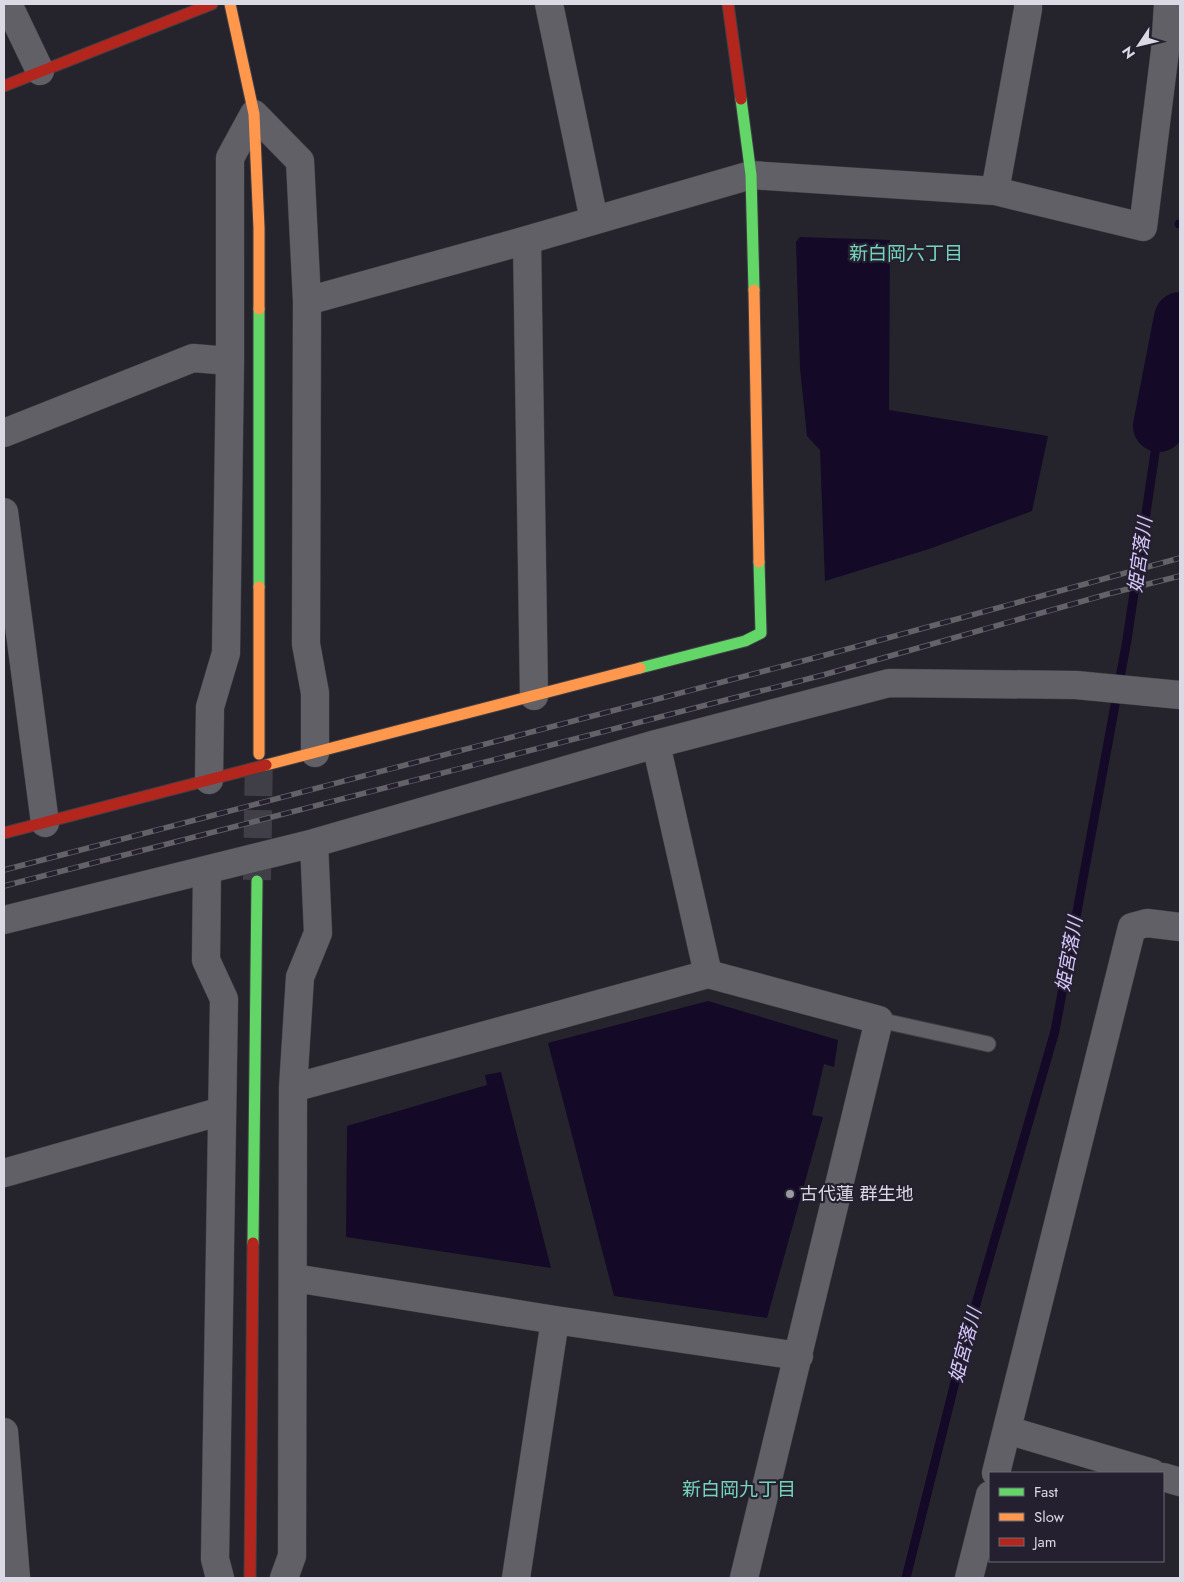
<svg xmlns="http://www.w3.org/2000/svg" width="1184" height="1582" viewBox="0 0 1184 1582" font-family="Jost,'Noto Sans JP',sans-serif">
	<style>
		.water { fill: #140927 }
		.lines { fill: none; stroke-linecap: round; stroke-linejoin: round }
		.stream { stroke: #140927; stroke-width: 9 }
		.river { stroke: #140927; stroke-width: 52 }
		.secondary-tunnel { stroke: #403f47; stroke-width: 28; stroke-dasharray: 28 14; stroke-linecap: butt }
		.lane-casing { stroke: #403f45; stroke-width: 17 }
		.street-casing { stroke: #403f45; stroke-width: 29 }
		.fast-casing { stroke: #403f45; stroke-width: 13 }
		.slow-casing { stroke: #403f45; stroke-width: 13 }
		.jam-casing { stroke: #403f45; stroke-width: 13 }
		.lane { stroke: #606066; stroke-width: 15 }
		.street { stroke: #606066; stroke-width: 28 }
		.fast { stroke: #63d668; stroke-width: 11 }
		.slow { stroke: #ff974d; stroke-width: 11 }
		.jam { stroke: #b3261e; stroke-width: 11 }
		.rail-casing { stroke: #646268; stroke-width: 5.5 }
		.rail { stroke: #24202f; stroke-width: 4; stroke-dasharray: 11; stroke-linecap: butt }
		.poi-dot { fill: #9b9aa3; stroke: #24202f; stroke-width: 2 }
		.labels { text-anchor: middle; dominant-baseline: central; stroke-width: 4.5; stroke-linejoin: round; paint-order: stroke }
		.poi-label { font-size: 18px; fill: #dbd9e3; stroke: #24202f; text-anchor: start }
		.neighbourhood-label { font-size: 19px; fill: #75d4b8; stroke: #24202f }
		.water-label { font-size: 19px; font-style: italic; fill: #d5c6fc; stroke: #24202f }
	</style>
	<rect width="100%" height="100%" fill="#25242c"/>
	<path class="water" d="M800,237L890,240L889,410L1048,436L1032,511L929,549L825,581L820,450L807,436L800,368L796,242Z
		M708,1001L838,1040L834,1067L824,1064L812,1115L823,1117L767,1318L614,1296L548,1043Z
		M501,1072L551,1268L346,1237L347,1126L487,1085L485,1075Z"/>
	<g class="lines">
		<path class="stream" d="M1179,224H1180
			M906,1578L965,1342L1055,1031L1127,640L1159,426"/>
		<path class="river" d="M1159,426L1180,318"/>
		<path class="secondary-tunnel" d="M257,880L259,754"/>
		<defs>
			<path id="lane" d="M879,1020L988,1044"/>
			<path id="street" d="M8,4L40,71
				M549,4L594,220
				M995,191L1143,227L1165,51L1168,4
				M527,240L534,696
				M307,301L527,240L751,175L995,191L1028,9V4
				M4,433L193,358L230,361
				M4,512L45,823
				M656,744L708,974
				M209,780L210,707L226,653L230,361V158L254,114L300,161L307,301L306,644L315,693V753
				M207,871L206,960L224,999L215,1559L220,1578
				M4,920L314,843L656,744L889,683L1076,685L1180,695
				M293,1088L708,974L879,1020L744,1578
				M4,1173L222,1111
				M294,1278L555,1320L799,1356
				M1007,1430L1152,1473
				M4,1432L16,1578
				M996,1473L1132,927L1147,923L1180,927
				M1163,1477L1180,1482
				M284,1578L292,1556L293,1088L300,977L318,933L314,843
				M516,1578L555,1320
				M969,1578L990,1495"/>
			<path id="fast" d="M741,99L751,175L754,290
				M259,309V587
				M640,668L745,641L761,633L759,562
				M253,1243L257,881"/>
			<path id="slow" d="M230,4L254,114L259,228V309
				M754,290L759,562
				M259,587V754
				M266,765L640,668"/>
			<path id="jam" d="M728,4L741,99
				M4,86L212,4
				M4,833L266,765
				M250,1578L253,1243"/>
		</defs>
		<use href="#lane" class="lane-casing"/>
		<use href="#street" class="street-casing"/>
		<use href="#fast" class="fast-casing"/>
		<use href="#slow" class="slow-casing"/>
		<use href="#jam" class="jam-casing"/>
		<use href="#lane" class="lane"/>
		<use href="#street" class="street"/>
		<use href="#fast" class="fast"/>
		<use href="#slow" class="slow"/>
		<use href="#jam" class="jam"/>
		<defs>
			<path id="rail" d="M4,870L818,657L1180,558
				M4,886L823,675L1108,594L1180,576"/>
		</defs>
		<use href="#rail" class="rail-casing"/>
		<use href="#rail" class="rail"/>
	</g>
	<circle class="poi-dot" cx="790" cy="1194" r="5"/>
	<g class="labels">
		<g class="poi-label">
			<text x="800" y="1194">古代蓮 群生地</text>
		</g>
		<g class="neighbourhood-label">
			<text x="906" y="253">新白岡六丁目</text>
			<text x="739" y="1489">新白岡九丁目</text>
		</g>
		<g class="water-label">
			<text transform="translate(1140 555) rotate(-82)">姫宮落川</text>
			<text transform="translate(1069 954) rotate(-80)">姫宮落川</text>
			<text transform="translate(965 1345) rotate(-75)">姫宮落川</text>
		</g>
	</g>
	<rect width="1184" height="1582" fill="none" stroke="#dbd9e3" stroke-width="10"/>
	<rect x="989" y="1472" width="175" height="90" fill="#24202f" stroke="#6d6a77"/>
	<rect x="999" y="1488" width="25" height="8" fill="#63d668" stroke="#6d6a77"/>
	<text x="1034" y="1497" font-size="15" fill="#dbd9e3">Fast</text>
	<rect x="999" y="1513" width="25" height="8" fill="#ff974d" stroke="#6d6a77"/>
	<text x="1034" y="1522" font-size="15" fill="#dbd9e3">Slow</text>
	<rect x="999" y="1538" width="25" height="8" fill="#b3261e" stroke="#6d6a77"/>
	<text x="1034" y="1547" font-size="15" fill="#dbd9e3">Jam</text>
	<g transform="translate(1139 45) rotate(235)" stroke="#24202f" stroke-width="4" paint-order="stroke">
	<path d="M0-4L9 19L0 12L-9 19Z" fill="#dbd9e3"/>
	<text y="-8" font-size="14" font-weight="bold" text-anchor="middle" fill="#dbd9e3">N</text>
	</g>
</svg>
